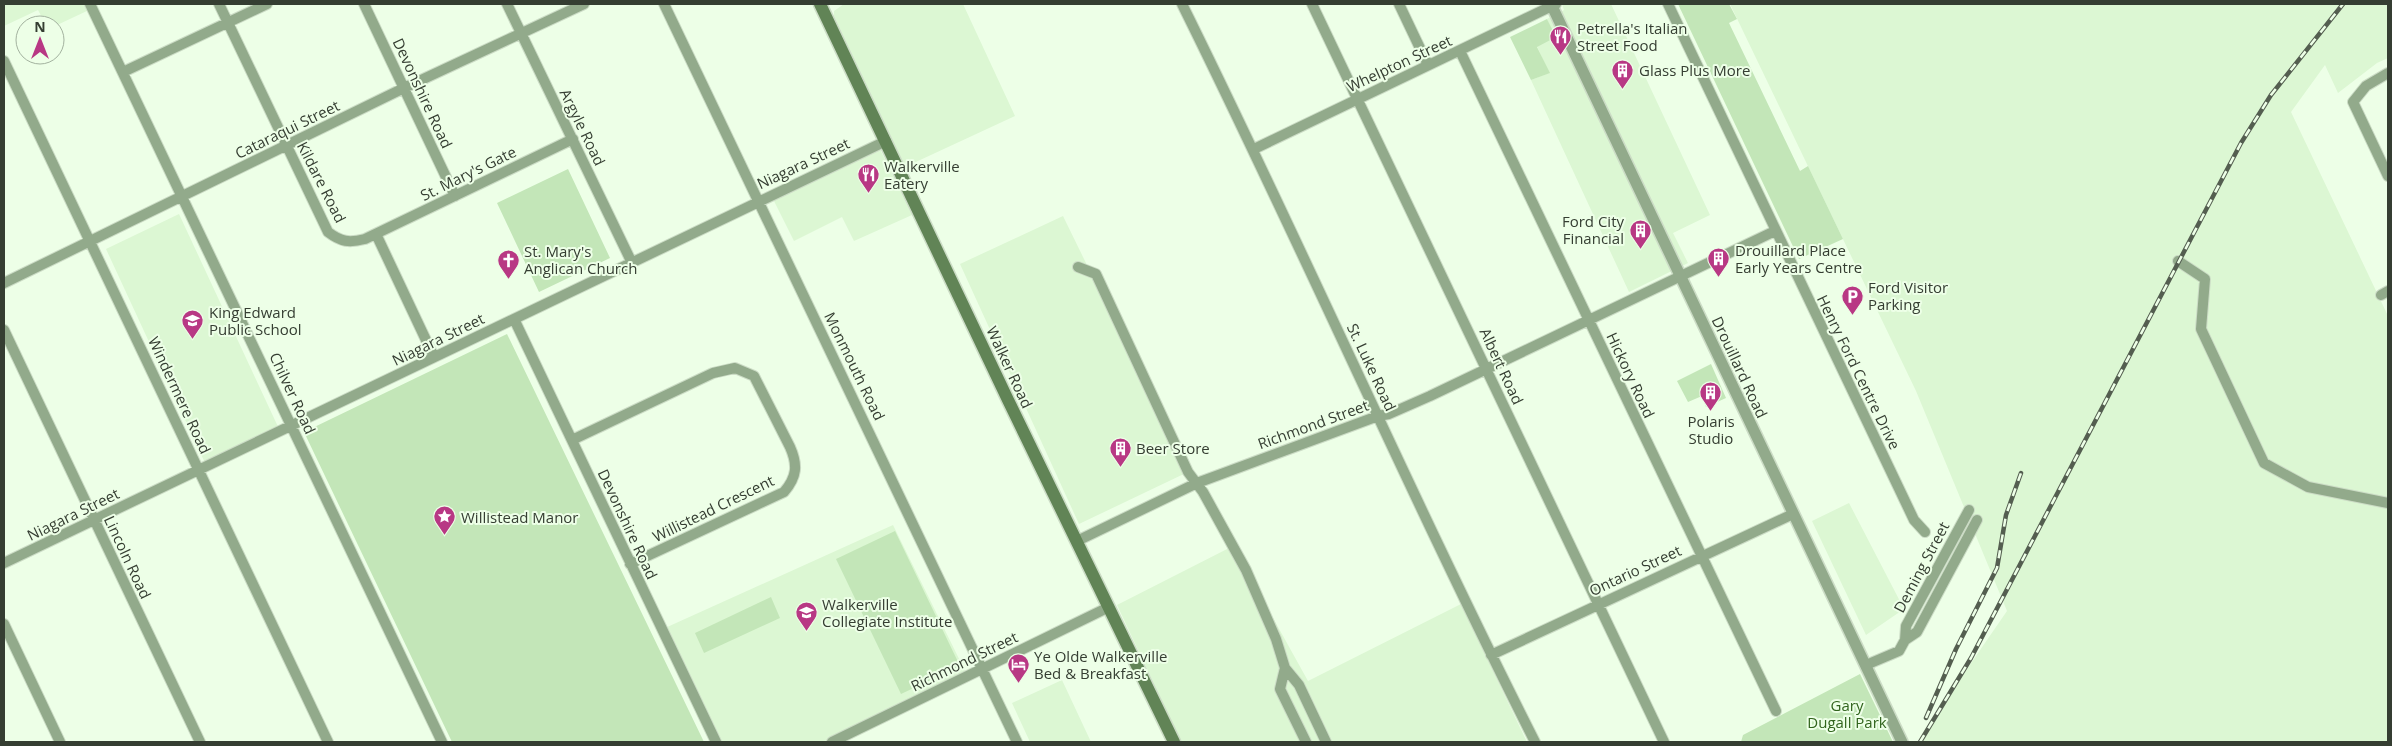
<svg xmlns="http://www.w3.org/2000/svg" width="2392" height="746" viewBox="0 0 2392 746" font-family="'Open Sans',sans-serif">
	<style>
		.built { fill: #dcf7d3 }
		.green { fill: #c3e6b8 }
		.lines { fill: none; stroke-linecap: round; stroke-linejoin: round }
		.minor-casing { stroke: #ccdcc6; stroke-width: 12 }
		.tertiary-casing { stroke: #ccdcc6; stroke-width: 14 }
		.secondary-casing { stroke: #ccdcc6; stroke-width: 15 }
		.minor { stroke: #92aa8b; stroke-width: 10 }
		.tertiary { stroke: #92aa8b; stroke-width: 11 }
		.secondary { stroke: #618456; stroke-width: 12 }
		.rail-casing { stroke: #545e50; stroke-width: 4.5 }
		.rail { stroke: #edffe7; stroke-width: 2.5; stroke-dasharray: 8; stroke-linecap: butt }
		.labels { text-anchor: middle; dominant-baseline: central; stroke-width: 4; stroke-linejoin: round; paint-order: stroke }
		.poi-label { font-size: 15px; fill: #353e32; stroke: #edffe7; text-anchor: start }
		.street-label { font-size: 15px; fill: #353e32; stroke: #edffe7 }
		.park-label { font-size: 15px; fill: #31641d; stroke: #edffe7 }
	</style>
	<rect width="100%" height="100%" fill="#edffe7"/>
	<path class="built" d="M4,4H85L89,10L55,26L46,25L38,10L4,26Z
		M844,4H963L1015,116L905,167L834,16V11Z
		M1562,4H1611L1710,215L1673,233L1688,263L1629,292L1531,80L1549,73L1537,46L1555,37L1547,19L1564,10Z
		M1730,4H2388V58L2377,63L2338,93L2325,65L2291,112L2388,316V742H1921L1967,669L2007,611L1916,391Z
		M878,145L912,215L854,241L842,217L794,241L771,195Z
		M179,214L280,431L206,465L106,249Z
		M1063,216L1188,472L1079,524L960,264Z
		M1849,503L1904,609L1866,635L1812,521Z
		M893,525L967,675L823,742H720L665,628Z
		M1233,546L1308,681L1461,604L1527,742H1181L1117,605Z
		M1062,680L1091,742H1030L1012,703Z"/>
	<path class="green" d="M1678,4H1729L1737,19L1729,23L1800,171L1808,166L1843,239L1799,259Z
		M1547,19L1556,37L1537,47L1550,73L1531,80L1510,37Z
		M568,169L610,258L539,292L497,203Z
		M507,334L704,742H452L304,432Z
		M1711,364L1726,398L1706,407L1702,396L1688,402L1677,381Z
		M895,531L960,666L901,694L836,559Z
		M771,597L780,618L704,653L695,633Z
		M1860,674L1893,742H1741L1743,735Z"/>
	<g class="lines">
		<defs>
			<path id="minor" d="M90,4L442,742
				M219,4L328,232C341,242 349,243 365,239L573,139
				M364,4L455,196
				M507,4L632,263
				M664,4L1017,742
				M1182,4C1303,248 1412,499 1535,742
				M1312,4L1664,742
				M1399,4L1428,65
				M1668,4L1914,520L1925,532
				M1460,51L1776,711
				M4,61L328,742
				M123,72L267,4
				M2388,73L2366,86L2353,102L2388,176
				M1254,149L1556,4
				M376,234L434,357
				M2178,261L2205,279L2201,329L2264,463L2308,487L2388,503
				M1078,267L1096,274L1188,472L1203,492L1246,570L1276,639L1285,668L1299,685L1326,742
				M4,283L404,88L584,4
				M2381,295L2388,291
				M514,319L716,742
				M4,330L200,742
				M572,440L713,373L735,368L754,376L790,447C798,465 797,477 784,492L630,564
				M1077,541L1197,483L1378,416L1389,414L1430,396L1775,231
				M4,563L886,141
				M4,624L60,742
				M1905,640L1906,626L1969,510
				M1491,655L1793,514
				M1866,665L1899,651L1905,640L1917,632L1977,520
				M1285,668L1280,689L1306,742
				M832,742L1109,607"/>
			<path id="tertiary" d="M1551,4L1902,742"/>
			<path id="secondary" d="M820,4L1008,400L1174,742"/>
		</defs>
		<use href="#minor" class="minor-casing"/>
		<use href="#tertiary" class="tertiary-casing"/>
		<use href="#secondary" class="secondary-casing"/>
		<use href="#minor" class="minor"/>
		<use href="#tertiary" class="tertiary"/>
		<use href="#secondary" class="secondary"/>
		<defs>
			<path id="rail" d="M1926,718L1956,649L1997,568L2006,515L2021,473
				M1920,742L1971,658L2241,143L2271,95L2343,4"/>
		</defs>
		<use href="#rail" class="rail-casing"/>
		<use href="#rail" class="rail"/>
	</g>
	<defs>
		<symbol id="restaurant-pin" viewBox="-11 -11 22 30"><path d="M0 17L-7.5 6A9.5 9.5 0 1 1 7.5 6Z" fill="#b83884" stroke="#edffe7"/><path d="M-5-6h1v4h1v-4h1v4h1v-4h1v5L-1.5 .5V6h-2V.5L-5-1ZM5-6V6H3V1.5H1.5Q1.5-4 5-6Z" fill="#fff"/></symbol>
		<symbol id="building-pin" viewBox="-11 -11 22 30"><path d="M0 17L-7.5 6A9.5 9.5 0 1 1 7.5 6Z" fill="#b83884" stroke="#edffe7"/><path d="M-4-6H4V6H1V3H-1V6H-4ZM-2.5-4.3h1.7v1.8h-1.7ZM.8-4.3h1.7v1.8H.8ZM-2.5-1h1.7V.8h-1.7ZM.8-1h1.7V.8H.8Z" fill="#fff"/></symbol>
		<symbol id="church-pin" viewBox="-11 -11 22 30"><path d="M0 17L-7.5 6A9.5 9.5 0 1 1 7.5 6Z" fill="#b83884" stroke="#edffe7"/><path d="M-1.2-6h2.4v3.5h3.3v2.4h-3.3V6h-2.4V-.1h-3.3v-2.4h3.3Z" fill="#fff"/></symbol>
		<symbol id="parking-pin" viewBox="-11 -11 22 30"><path d="M0 17L-7.5 6A9.5 9.5 0 1 1 7.5 6Z" fill="#b83884" stroke="#edffe7"/><path d="M-3.5-5.5H1a3.5 3.5 0 0 1 0 7H-1V5.5H-3.5ZM-1-3.4V-.6H.8a1.4 1.4 0 0 0 0-2.8Z" fill="#fff"/></symbol>
		<symbol id="school-pin" viewBox="-11 -11 22 30"><path d="M0 17L-7.5 6A9.5 9.5 0 1 1 7.5 6Z" fill="#b83884" stroke="#edffe7"/><path d="M0-5L7-2L0 1L-7-2ZM-4 1L0 2.5L4 1V4Q0 6-4 4Z" fill="#fff"/></symbol>
		<symbol id="sight-pin" viewBox="-11 -11 22 30"><path d="M0 17L-7.5 6A9.5 9.5 0 1 1 7.5 6Z" fill="#b83884" stroke="#edffe7"/><path d="M0-6L1.8-2.2L6-1.7L2.9 1.2L3.7 5.4L0 3.3L-3.7 5.4L-2.9 1.2L-6-1.7L-1.8-2.2Z" fill="#fff"/></symbol>
		<symbol id="hotel-pin" viewBox="-11 -11 22 30"><path d="M0 17L-7.5 6A9.5 9.5 0 1 1 7.5 6Z" fill="#b83884" stroke="#edffe7"/><path d="M-6-4.5h1.5V1H6V5H4.5V3h-9V5H-6ZM-4 0a1.8 1.8 0 1 1 3.6 0ZM.5 0V-2.5h3Q6-2.5 6 0Z" fill="#fff"/></symbol>
	</defs>
	<g fill-rule="evenodd">
		<use href="#restaurant-pin" x="1548" y="24" width="25" height="34"/>
		<use href="#building-pin" x="1610" y="58" width="25" height="34"/>
		<use href="#restaurant-pin" x="856" y="162" width="25" height="34"/>
		<use href="#building-pin" x="1628" y="218" width="25" height="34"/>
		<use href="#building-pin" x="1706" y="246" width="25" height="34"/>
		<use href="#church-pin" x="496" y="248" width="25" height="34"/>
		<use href="#parking-pin" x="1840" y="284" width="25" height="34"/>
		<use href="#school-pin" x="180" y="308" width="25" height="34"/>
		<use href="#building-pin" x="1698" y="380" width="25" height="34"/>
		<use href="#building-pin" x="1108" y="436" width="25" height="34"/>
		<use href="#sight-pin" x="432" y="504" width="25" height="34"/>
		<use href="#school-pin" x="794" y="600" width="25" height="34"/>
		<use href="#hotel-pin" x="1006" y="652" width="25" height="34"/>
	</g>
	<g class="labels">
		<g class="poi-label">
			<text x="1577" y="28">Petrella's Italian<tspan x="1577" dy="17">Street Food</tspan></text>
			<text x="1639" y="70">Glass Plus More</text>
			<text x="884" y="166">Walkerville<tspan x="884" dy="17">Eatery</tspan></text>
			<text x="1624" y="221" text-anchor="end">Ford City<tspan x="1624" dy="17">Financial</tspan></text>
			<text x="1735" y="250">Drouillard Place<tspan x="1735" dy="17">Early Years Centre</tspan></text>
			<text x="524" y="251">St. Mary's<tspan x="524" dy="17">Anglican Church</tspan></text>
			<text x="1868" y="287">Ford Visitor<tspan x="1868" dy="17">Parking</tspan></text>
			<text x="209" y="312">King Edward<tspan x="209" dy="17">Public School</tspan></text>
			<text x="1711" y="421" text-anchor="middle">Polaris<tspan x="1711" dy="17">Studio</tspan></text>
			<text x="1136" y="448">Beer Store</text>
			<text x="461" y="517">Willistead Manor</text>
			<text x="822" y="604">Walkerville<tspan x="822" dy="17">Collegiate Institute</tspan></text>
			<text x="1034" y="656">Ye Olde Walkerville<tspan x="1034" dy="17">Bed &amp; Breakfast</tspan></text>
		</g>
		<g class="street-label">
			<text transform="translate(1399 63) rotate(-25)">Whelpton Street</text>
			<text transform="translate(423 93) rotate(65)">Devonshire Road</text>
			<text transform="translate(583 127) rotate(64)">Argyle Road</text>
			<text transform="translate(287 129) rotate(-26)">Cataraqui Street</text>
			<text transform="translate(803 163) rotate(-25)">Niagara Street</text>
			<text transform="translate(468 173) rotate(-26)">St. Mary's Gate</text>
			<text transform="translate(322 182) rotate(63)">Kildare Road</text>
			<text transform="translate(438 339) rotate(-26)">Niagara Street</text>
			<text transform="translate(855 366) rotate(64)">Monmouth Road</text>
			<text transform="translate(1502 366) rotate(65)">Albert Road</text>
			<text transform="translate(1010 367) rotate(65)">Walker Road</text>
			<text transform="translate(1372 367) rotate(65)">St. Luke Road</text>
			<text transform="translate(1740 367) rotate(65)">Drouillard Road</text>
			<text transform="translate(1859 372) rotate(64)">Henry Ford Centre Drive</text>
			<text transform="translate(1631 375) rotate(65)">Hickory Road</text>
			<text transform="translate(293 393) rotate(65)">Chilver Road</text>
			<text transform="translate(180 395) rotate(65)">Windermere Road</text>
			<text transform="translate(1313 424) rotate(-20)">Richmond Street</text>
			<text transform="translate(713 508) rotate(-26)">Willistead Crescent</text>
			<text transform="translate(73 514) rotate(-26)">Niagara Street</text>
			<text transform="translate(628 524) rotate(65)">Devonshire Road</text>
			<text transform="translate(128 557) rotate(65)">Lincoln Road</text>
			<text transform="translate(1921 567) rotate(-62)">Deming Street</text>
			<text transform="translate(1635 570) rotate(-25)">Ontario Street</text>
			<text transform="translate(964 661) rotate(-26)">Richmond Street</text>
		</g>
		<g class="park-label">
			<text x="1847" y="705">Gary<tspan x="1847" dy="17">Dugall Park</tspan></text>
		</g>
	</g>
	<rect width="2392" height="746" fill="none" stroke="#353e32" stroke-width="10"/>
	<g transform="translate(40 40)"><circle r="24" fill="#edffe7" stroke="#a3b29f"/>
	<path d="M0-4L9 19L0 12L-9 19Z" fill="#b83884"/>
	<text y="-8" font-size="14" font-weight="bold" text-anchor="middle" fill="#353e32">N</text>
	</g>
</svg>
